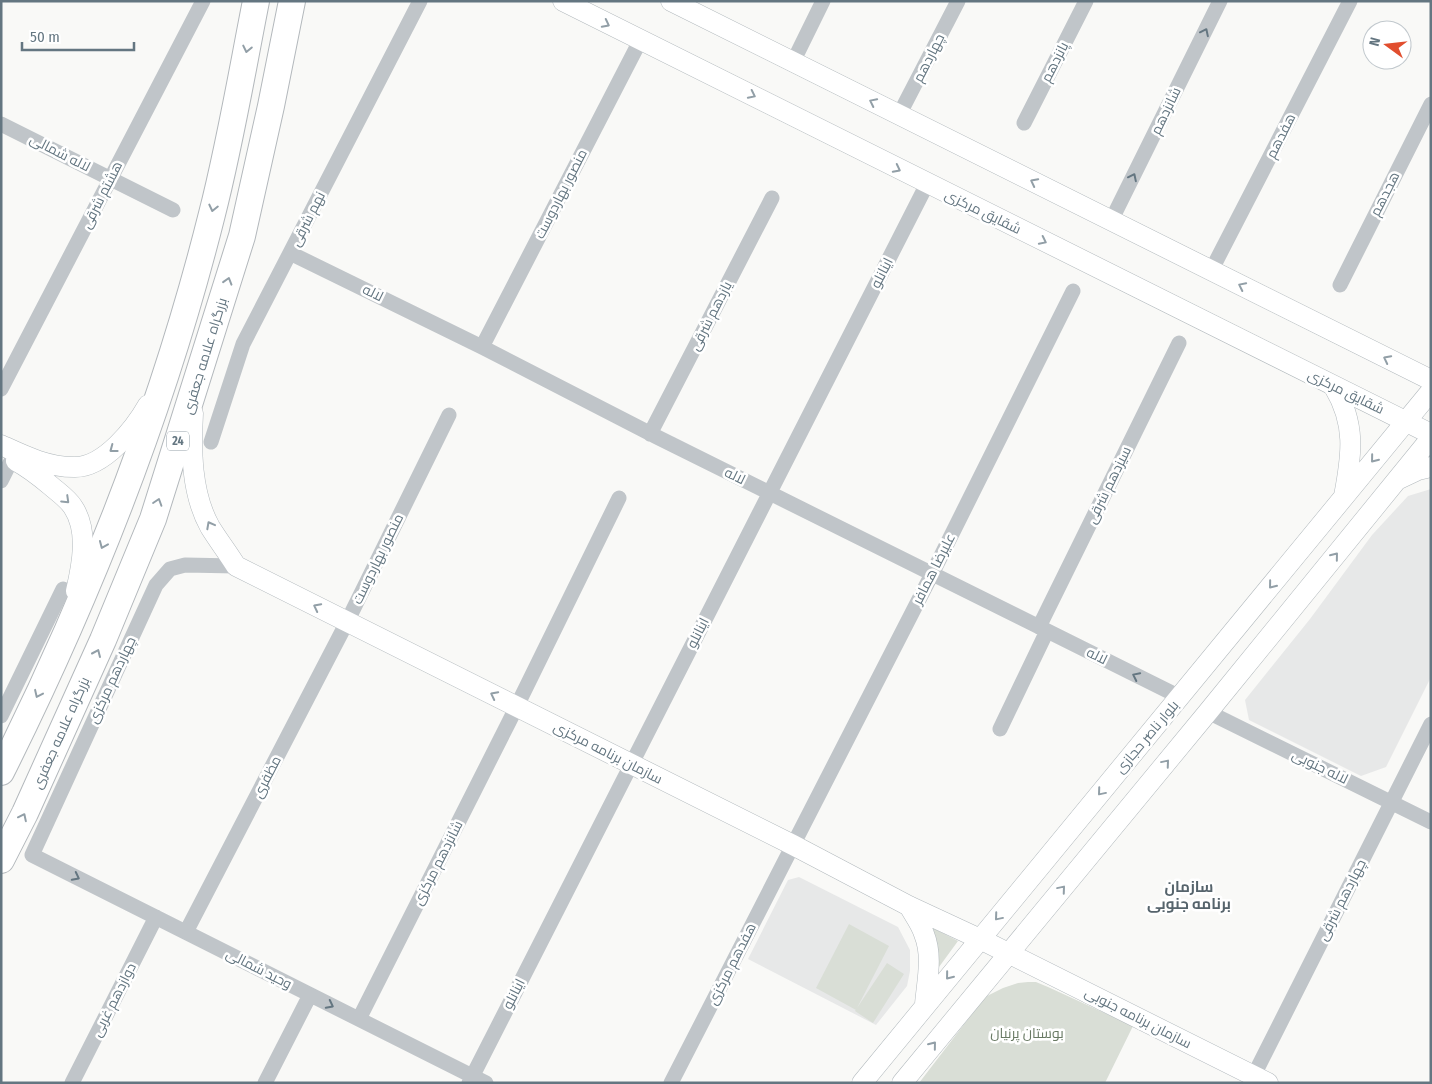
<svg xmlns="http://www.w3.org/2000/svg" width="1432" height="1084" viewBox="0 0 1432 1084" font-family="'Fira Sans Condensed',Cairo,sans-serif">
	<style>
		.built { fill: #e7e8e8 }
		.green { fill: #d9ded6 }
		.lines { fill: none; stroke-linecap: round; stroke-linejoin: round }
		.secondary-casing { stroke: #b2b9bd; stroke-width: 21 }
		.highway-casing { stroke: #b3b8bc; stroke-width: 28 }
		.street { stroke: #c0c5c9; stroke-width: 15 }
		.secondary { stroke: #fff; stroke-width: 20 }
		.highway { stroke: #fff; stroke-width: 26 }
		.oneway { stroke: #929fa7 }
		.oneway2 { stroke: #647681 }
		.labels { text-anchor: middle; dominant-baseline: central; stroke-width: 5; stroke-linejoin: round; paint-order: stroke }
		.shield { fill: #fff; stroke: #929fa7; stroke-width: 1 }
		.shield-label { font-size: 12px; font-weight: bold; fill: #647681 }
		.street-label { font-size: 14px; fill: #647681; stroke: #fff }
		.park-label { font-size: 14px; fill: #687963; stroke: #fff }
		.neighbourhood-label { font-size: 15px; font-weight: bold; fill: #56646c; stroke: #fff }
	</style>
	<rect width="100%" height="100%" fill="#f9f9f7"/>
	<path class="built" d="M1431,489V677L1386,767L1361,776L1249,720L1245,700L1310,619L1372,535L1408,496Z
		M799,877L898,927L910,950V971L907,986L876,1025L748,959L788,880Z"/>
	<path class="green" d="M849,924L889,946L856,1010L816,988Z
		M927,925L958,941L939,967Z
		M887,963L904,974L873,1023L855,1011Z
		M1028,982H1036L1048,987L1133,1026L1105,1083H919L985,997L1003,988L1018,983Z"/>
	<g class="lines">
		<defs>
			<path id="secondary" d="M563,1L1431,434
				M671,1L1431,380
				M1334,387C1356,424 1352,454 1344,496
				M193,413C191,450 191,493 210,527C218,540 228,553 236,566L793,845L909,906L980,939L1268,1083
				M1,445C25,456 47,467 74,467C104,468 135,428 148,405
				M16,461C29,468 39,476 51,486C58,492 68,499 73,507C89,531 82,565 76,591
				M1399,479L1418,470L1431,467
				M909,906C914,915 921,924 924,934C933,956 927,981 925,1004
				M862,1083L1431,391
				M902,1083L1208,712L1431,438"/>
			<path id="highway" d="M1,772C90,594 164,406 212,214C230,144 242,72 256,1
				M1,860L25,813L103,640L153,519L242,236L271,106L292,1"/>
		</defs>
		<use href="#secondary" class="secondary-casing"/>
		<use href="#highway" class="highway-casing"/>
		<path class="street" d="M793,62L823,1
			M899,115L958,1
			M1024,123L1086,1
			M1,124L173,210
			M1111,221L1220,1
			M290,253L482,347L657,437L1180,697
			M1211,271L1350,1
			M1340,285L1431,104
			M482,347L640,41
			M1,389L203,1
			M650,434L772,198
			M211,442L243,344L420,1
			M1,481L12,459
			M236,566L185,565L170,569L156,585L32,855L486,1083
			M1039,627L1179,343
			M1208,712L1431,822
			M1,716L63,589
			M1000,729L1047,631
			M186,932L347,622L449,415
			M359,1019L509,722L619,498
			M72,1083L156,917
			M265,1083L310,995
			M469,1083L927,184
			M671,1083L932,574L1073,291
			M1250,1083L1431,724"/>
		<use href="#secondary" class="secondary"/>
		<use href="#highway" class="highway"/>
	</g>
	<defs><path id="oneway-chevron" d="M-2-3.5L2.5 0L-2 3.5" fill="none" stroke-width="1.6" stroke-linecap="round" stroke-linejoin="round" transform="scale(1.25)"/></defs>
	<g class="oneway">
		<use href="#oneway-chevron" transform="translate(606 24) rotate(27)"/>
		<use href="#oneway-chevron" transform="translate(247 49) rotate(102)"/>
		<use href="#oneway-chevron" transform="translate(752 95) rotate(26)"/>
		<use href="#oneway-chevron" transform="translate(873 102) rotate(-154)"/>
		<use href="#oneway-chevron" transform="translate(897 169) rotate(27)"/>
		<use href="#oneway-chevron" transform="translate(1034 182) rotate(-153)"/>
		<use href="#oneway-chevron" transform="translate(213 208) rotate(103)"/>
		<use href="#oneway-chevron" transform="translate(1043 241) rotate(26)"/>
		<use href="#oneway-chevron" transform="translate(228 281) rotate(-73)"/>
		<use href="#oneway-chevron" transform="translate(1242 286) rotate(-154)"/>
		<use href="#oneway-chevron" transform="translate(1387 359) rotate(-153)"/>
		<use href="#oneway-chevron" transform="translate(113 449) rotate(143)"/>
		<use href="#oneway-chevron" transform="translate(1374 459) rotate(129)"/>
		<use href="#oneway-chevron" transform="translate(66 500) rotate(44)"/>
		<use href="#oneway-chevron" transform="translate(158 502) rotate(-72)"/>
		<use href="#oneway-chevron" transform="translate(210 525) rotate(-118)"/>
		<use href="#oneway-chevron" transform="translate(103 545) rotate(113)"/>
		<use href="#oneway-chevron" transform="translate(1335 556) rotate(-51)"/>
		<use href="#oneway-chevron" transform="translate(1272 585) rotate(129)"/>
		<use href="#oneway-chevron" transform="translate(317 607) rotate(-153)"/>
		<use href="#oneway-chevron" transform="translate(97 653) rotate(-66)"/>
		<use href="#oneway-chevron" transform="translate(38 694) rotate(115)"/>
		<use href="#oneway-chevron" transform="translate(494 695) rotate(-153)"/>
		<use href="#oneway-chevron" transform="translate(1166 763) rotate(-50)"/>
		<use href="#oneway-chevron" transform="translate(1101 792) rotate(130)"/>
		<use href="#oneway-chevron" transform="translate(23 817) rotate(-64)"/>
		<use href="#oneway-chevron" transform="translate(1062 889) rotate(-50)"/>
		<use href="#oneway-chevron" transform="translate(998 917) rotate(130)"/>
		<use href="#oneway-chevron" transform="translate(949 976) rotate(129)"/>
		<use href="#oneway-chevron" transform="translate(933 1045) rotate(-51)"/>
	</g>
	<g class="oneway2">
		<use href="#oneway-chevron" transform="translate(1205 32) rotate(-64)"/>
		<use href="#oneway-chevron" transform="translate(1133 177) rotate(-64)"/>
		<use href="#oneway-chevron" transform="translate(1136 676) rotate(-154)"/>
		<use href="#oneway-chevron" transform="translate(76 877) rotate(27)"/>
		<use href="#oneway-chevron" transform="translate(330 1005) rotate(27)"/>
	</g>
	<g class="labels">
		<rect class="shield" x="167" y="431.5" width="22" height="19" rx="4"/>
		<g class="shield-label">
			<text x="178" y="441">24</text>
		</g>
		<g class="street-label">
			<text transform="translate(929 58) rotate(-63)">چهاردهم</text>
			<text transform="translate(1055 62) rotate(-63)">پانزدهم</text>
			<text transform="translate(1166 111) rotate(-64)">شانزدهم</text>
			<text transform="translate(1281 136) rotate(-63)">هفدهم</text>
			<text transform="translate(60 153) rotate(27)">لاله شمالی</text>
			<text transform="translate(561 194) rotate(-63)">منصور بهاردوست</text>
			<text transform="translate(1385 194) rotate(-63)">هجدهم</text>
			<text transform="translate(102 195) rotate(-63)">هشتم شرقی</text>
			<text transform="translate(983 212) rotate(26)">شقایق مرکزی</text>
			<text transform="translate(308 219) rotate(-63)">نهم شرقی</text>
			<text transform="translate(882 273) rotate(-63)">اینانلو</text>
			<text transform="translate(373 293) rotate(26)">لاله</text>
			<text transform="translate(711 316) rotate(-63)">یازدهم شرقی</text>
			<text transform="translate(205 356) rotate(-73)">بزرگراه علامه جعفری</text>
			<text transform="translate(1346 392) rotate(26)">شقایق مرکزی</text>
			<text transform="translate(735 476) rotate(26)">لاله</text>
			<text transform="translate(1109 485) rotate(-64)">سیزدهم شرقی</text>
			<text transform="translate(378 559) rotate(-64)">منصور بهاردوست</text>
			<text transform="translate(934 569) rotate(-63)">علیرضا همافر</text>
			<text transform="translate(698 633) rotate(-63)">اینانلو</text>
			<text transform="translate(1097 656) rotate(26)">لاله</text>
			<text transform="translate(112 680) rotate(-65)">چهاردهم مرکزی</text>
			<text transform="translate(61 733) rotate(-66)">بزرگراه علامه جعفری</text>
			<text transform="translate(1147 737) rotate(-50)">بلوار ناصر حجازی</text>
			<text transform="translate(608 753) rotate(27)">سازمان برنامه مرکزی</text>
			<text transform="translate(1320 767) rotate(26)">لاله جنوبی</text>
			<text transform="translate(267 777) rotate(-63)">مظفری</text>
			<text transform="translate(438 863) rotate(-63)">شانزدهم مرکزی</text>
			<text transform="translate(1342 900) rotate(-63)">چهاردهم شرقی</text>
			<text transform="translate(732 964) rotate(-63)">هفدهم مرکزی</text>
			<text transform="translate(259 969) rotate(27)">وحید شمالی</text>
			<text transform="translate(514 994) rotate(-63)">اینانلو</text>
			<text transform="translate(114 1000) rotate(-63)">دوازدهم غربی</text>
			<text transform="translate(1138 1018) rotate(27)">سازمان برنامه جنوبی</text>
		</g>
		<g class="park-label">
			<text x="1027" y="1033">بوستان پرنیان</text>
		</g>
		<g class="neighbourhood-label">
			<text x="1189" y="887">سازمان<tspan x="1189" dy="17">برنامه جنوبی</tspan></text>
		</g>
	</g>
	<rect width="1432" height="1084" fill="none" stroke="#647681" stroke-width="5"/>
	<g transform="translate(1387 45) rotate(285)"><circle r="24" fill="#ffffff" stroke="#c1c8cd"/>
	<path d="M0-4L9 19L0 12L-9 19Z" fill="#e14e2e"/>
	<text y="-8" font-size="14" font-weight="bold" text-anchor="middle" fill="#647681">N</text>
	</g>
	<path d="M22 42v8h112v-8" fill="none" stroke="#647681" stroke-width="2.5"/>
	<text x="30" y="42" font-size="15" fill="#647681" stroke="#ffffff" stroke-width="4" paint-order="stroke">50 m</text>
</svg>
